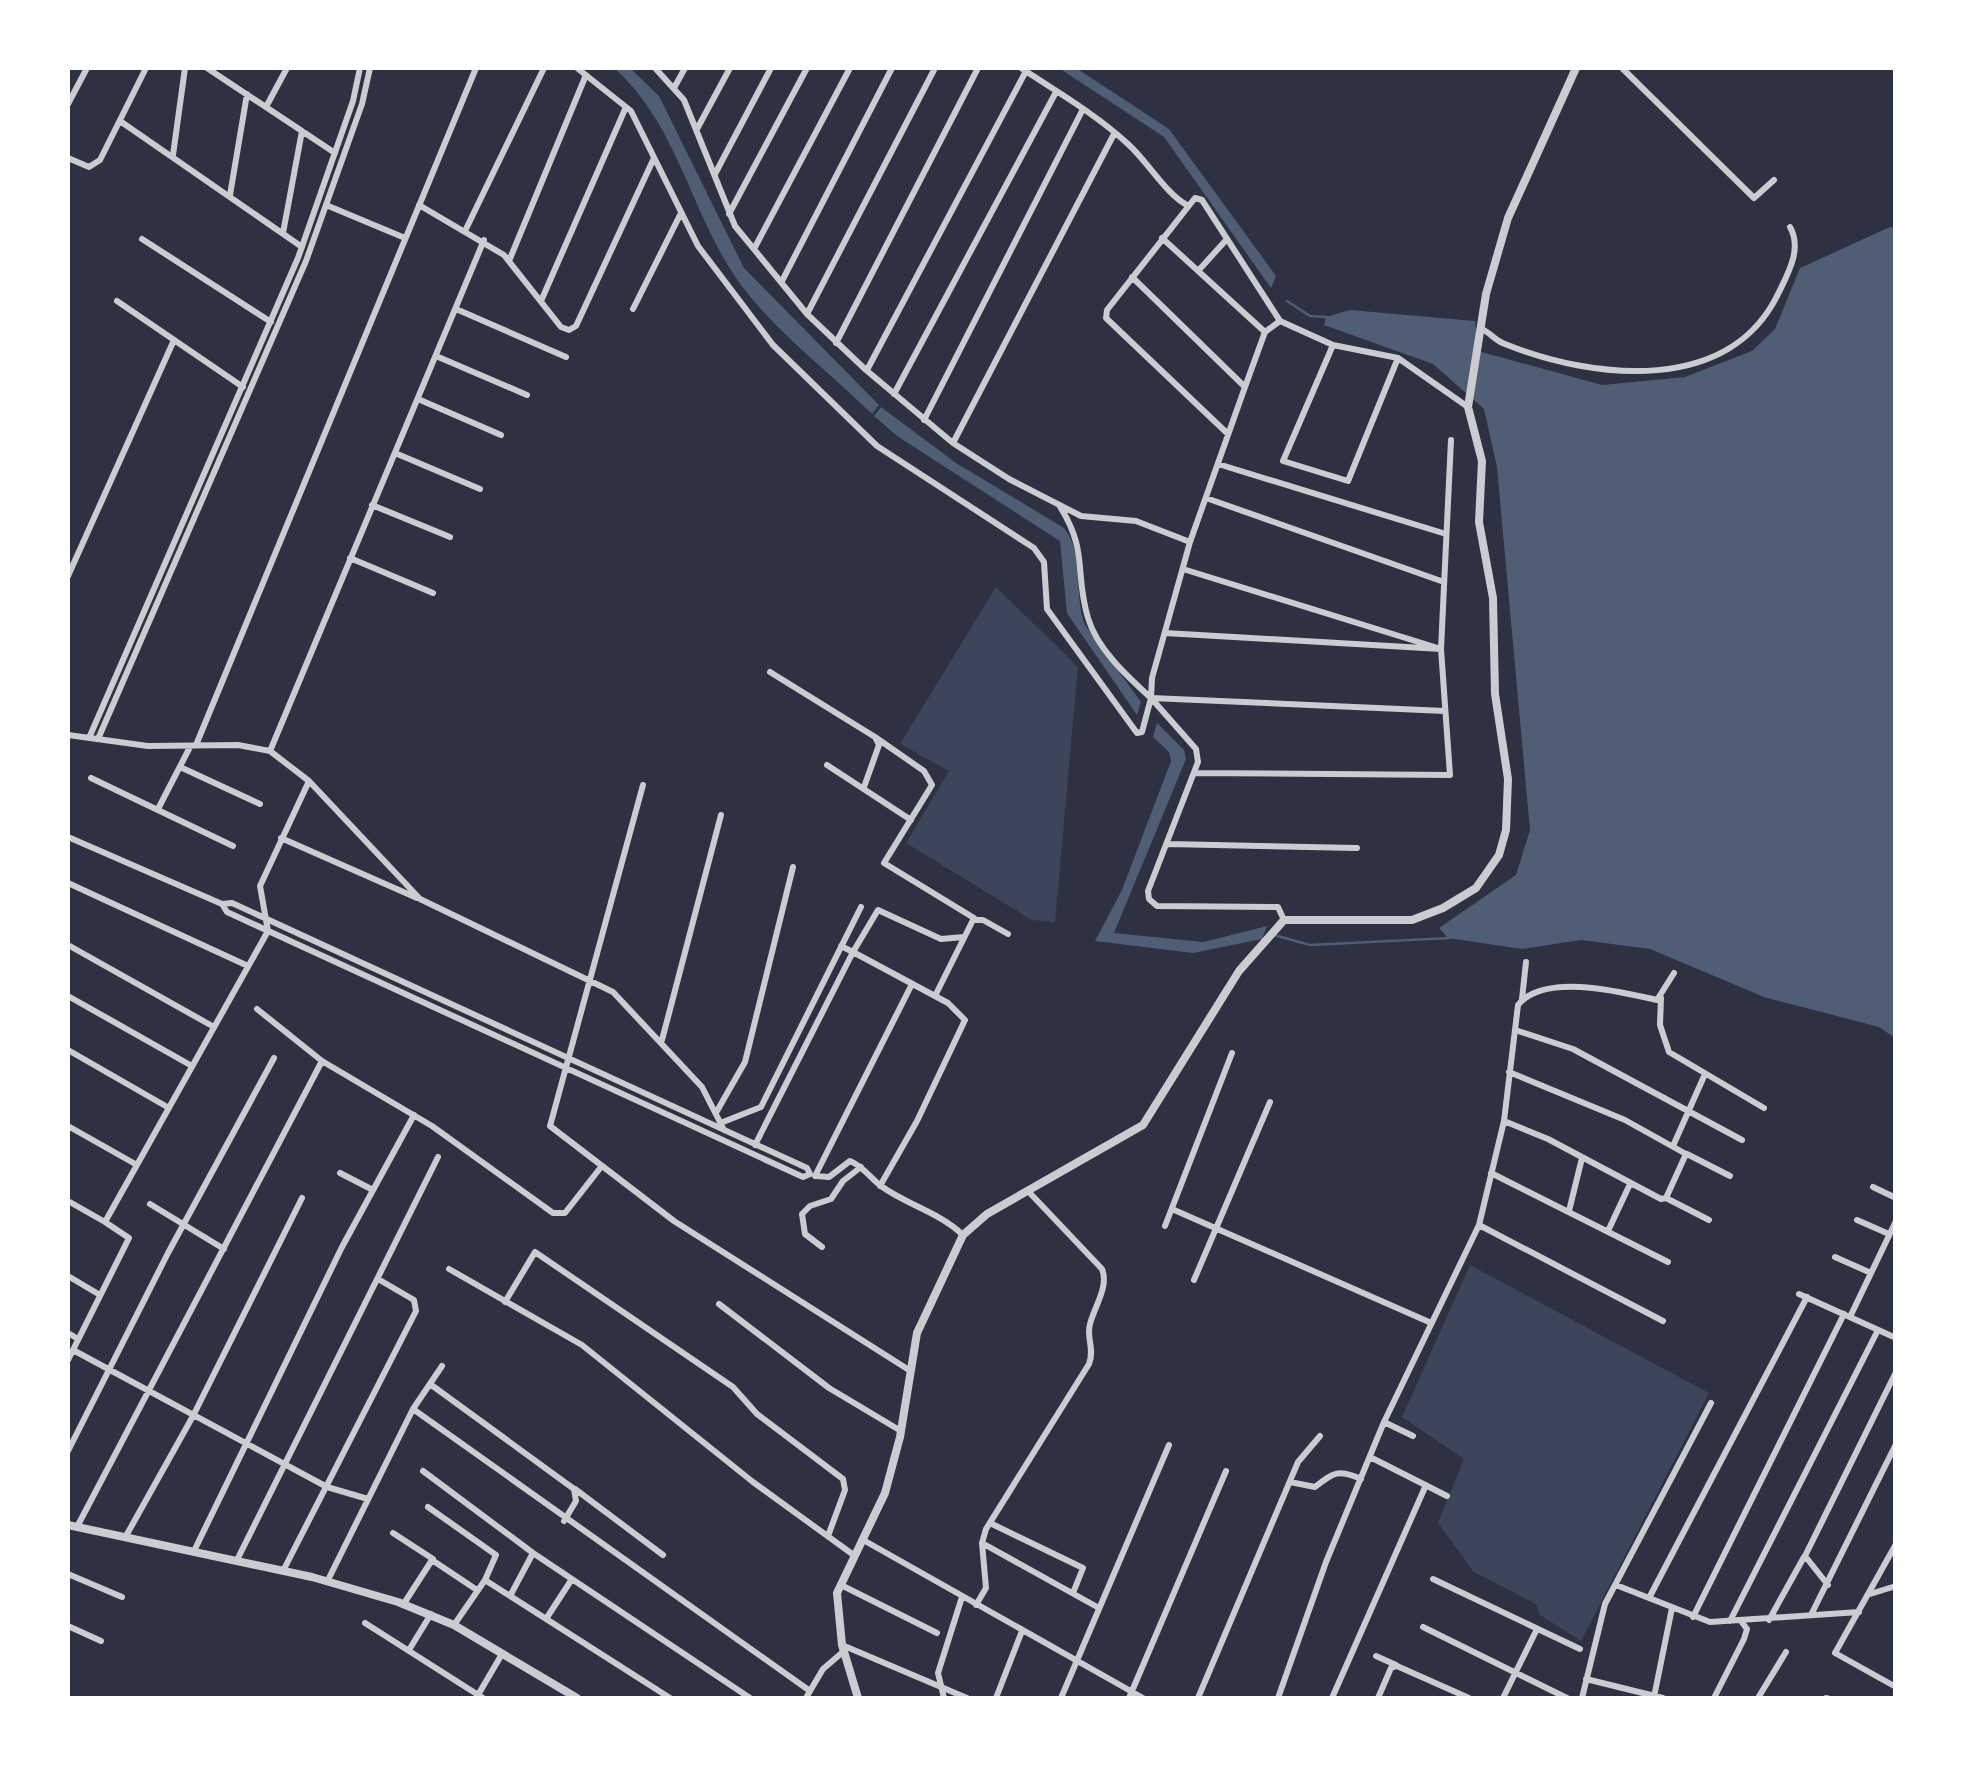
<svg xmlns="http://www.w3.org/2000/svg" width="1963" height="1766" viewBox="0 0 1963 1766" font-family="Roboto,sans-serif">
	<style>
		.green { fill: #3c4559 }
		.water { fill: #4f5d75 }
		.lines { fill: none; stroke-linecap: round; stroke-linejoin: round }
		.stream { stroke: #4f5d75; stroke-width: 2.5 }
		.minor { stroke: #caccd0; stroke-width: 6 }
		.tertiary { stroke: #caccd0; stroke-width: 8 }
	</style>
	<rect width="100%" height="100%" fill="#2d3142"/>
	<path class="green" d="M996,587L1078,667L1055,922L1032,920L906,843L949,771L900,744Z
		M1470,1265L1709,1393L1581,1641L1540,1615L1536,1604L1474,1572L1438,1523L1464,1459L1402,1417Z"/>
	<path class="water" d="M614,68H630L659,96L744,268L879,405L872,414C830,373 776,332 741,285C690,215 680,127 614,68Z
		M1059,68H1076L1169,129L1276,276L1271,288L1164,137Z
		M1890,227L1895,228V1038L1879,1027L1764,997L1650,949L1581,940L1522,949L1448,938L1439,928L1516,875L1530,830L1497,467L1484,409L1433,364L1324,325L1326,317L1350,310L1475,321L1478,351L1602,385L1685,377L1752,351L1775,329L1800,268Z
		M881,407L956,463L1064,528C1085,554 1073,593 1085,625L1141,702L1137,715L1067,613L1060,541L897,436L874,416Z
		M1157,723L1184,750L1186,759L1114,933L1203,942L1267,926L1262,939L1193,953L1095,941L1122,890L1171,761L1169,752L1153,737Z"/>
	<g class="lines">
		<path class="stream" d="M1287,301L1310,316L1327,317
			M1274,935L1310,945L1450,938"/>
		<path class="minor" d="M207,68L335,153
			M577,68L631,111L698,246L773,345L877,446L1034,548L1044,562L1047,609L1137,733L1142,732L1151,698
			M655,68L684,100L735,226L807,314L866,370L953,443L1009,479L1081,516L1136,521L1190,542
			M1021,68C1056,91 1097,115 1128,144C1148,162 1166,194 1187,205
			M1622,68L1754,198L1774,180
			M674,88L685,68
			M68,104L87,68
			M266,107L287,68
			M120,121L302,247
			M697,129L730,68
			M173,155L185,68
			M68,158L89,167L100,160L146,68
			M715,174L771,68
			M230,195L247,94
			M326,205L405,238
			M419,205L504,255L561,327L569,330L576,326L654,158
			M729,214L807,68
			M466,229L544,68
			M283,233L302,131
			M1162,238L1265,332
			M142,239L271,322
			M754,249L850,68
			M509,261L586,75
			M1198,271L1227,239
			M1132,277L1245,387
			M782,281L892,68
			M117,301L243,387
			M541,301L626,107
			M456,309L566,357
			M633,309L681,213
			M807,314L935,68
			M1280,321L1265,332L1245,387L1190,542L1152,678L1151,698L1196,749L1198,762L1148,891L1149,899L1157,906L1278,907L1284,920
			M1480,328C1490,332 1495,341 1505,344C1594,380 1731,395 1779,292C1789,272 1802,248 1790,227
			M836,343L978,68
			M1333,345L1283,461L1348,481L1398,358
			M436,356L527,395
			M867,370L1026,71
			M894,394L1056,92
			M418,399L501,435
			M924,420L1082,111
			M1228,434L1106,318L1107,310L1195,198L1202,200L1280,321L1333,345L1398,358L1468,407
			M953,443L1114,134
			M395,453L480,489
			M1218,464L1446,534
			M1206,498L1444,582
			M372,505L450,537
			M1059,505C1089,552 1074,571 1088,618C1097,649 1128,677 1151,698L1445,711
			M350,558L433,593
			M1183,569L1441,649L1451,440
			M68,576L174,340
			M1165,633L1441,649L1450,775L1195,773
			M770,672L875,737L879,745L864,787
			M68,735L148,746L238,745L270,751L309,781L420,899L613,992L702,1087L724,1130
			M875,737L924,771L932,785L884,863L974,918L935,996
			M89,738L298,258L353,101L360,68
			M98,739L306,261L362,104L370,68
			M196,745L476,68
			M270,751L484,240
			M827,765L911,820
			M180,767L260,804
			M91,778L233,846
			M643,785L550,1126L674,1221L909,1370
			M158,809L190,747
			M68,837L222,904
			M281,838L417,898
			M1168,844L1357,848
			M68,883L248,966
			M232,903L807,1168L810,1174L803,1177L227,912L222,904Z
			M974,920H983L1008,934
			M68,945L214,1027
			M841,946L853,952L878,910L941,939L964,937
			M68,996L192,1066
			M1661,998L1660,1025L1669,1052L1764,1108
			M1522,999L1526,962
			M257,1009L322,1061L432,1126L553,1213H565L601,1167
			M1515,1030L1573,1049L1742,1140
			M662,1040L721,815
			M68,1050L169,1108
			M717,1111L745,1062L793,867
			M1504,1121L1548,1139L1661,1199L1666,1198L1686,1154L1625,1120L1509,1072
			M723,1122L761,1107L861,907
			M68,1126L137,1165
			M755,1145L853,952L948,1003L965,1020L917,1121L880,1186
			M1673,1146L1705,1074
			M1687,1154L1730,1176
			M340,1173L373,1190
			M1491,1173L1668,1262
			M815,1176L912,984
			M816,1176L829,1177L850,1161C863,1166 870,1178 881,1186C907,1205 939,1212 963,1235
			M1873,1187L1896,1198
			M1666,1198L1709,1220
			M68,1201L105,1222
			M150,1204L224,1249
			M1172,1209L1429,1322
			M1569,1211L1582,1158
			M1857,1220L1889,1234
			M1479,1225L1663,1321
			M1165,1226L1232,1053
			M1608,1231L1630,1184
			M822,1247L805,1234L802,1214L810,1206L831,1199L843,1181L861,1167
			M1835,1257L1871,1273
			M449,1269L582,1345L753,1482L855,1556
			M68,1276L100,1295
			M1194,1280L1270,1102
			M1799,1294L1896,1338
			M505,1302L535,1252L733,1387L757,1414L843,1479L845,1490L828,1536
			M719,1304L829,1388L901,1431
			M1850,1317L1896,1221
			M68,1333L78,1339
			M73,1350L327,1487L368,1499
			M68,1360L129,1238L105,1222L268,931L260,886L309,781
			M430,1384L574,1489L576,1501L564,1521
			M413,1409L442,1366
			M1384,1422L1413,1436
			M68,1451L168,1253L274,1058
			M1370,1457L1447,1496
			M423,1471L533,1553L750,1698
			M1290,1482L1315,1487C1334,1472 1338,1469 1361,1479
			M575,1489L663,1555
			M428,1507L496,1555L485,1580
			M990,1523L1083,1568L1073,1593
			M77,1527L322,1061
			M393,1533L433,1559
			M126,1536L193,1416L302,1198
			M865,1541L1143,1698
			M982,1543L1099,1608
			M1896,1544L1835,1653L1896,1687
			M194,1551L342,1247L414,1115
			M237,1560L438,1157
			M283,1571L416,1311L414,1300L378,1279
			M68,1574L122,1597
			M1433,1579L1580,1649
			M327,1582L413,1409L810,1691L806,1698
			M841,1585L937,1633
			M1616,1585L1710,1622L1859,1612
			M1828,1585L1805,1556L1896,1372
			M1870,1594L1896,1586
			M510,1596L533,1553
			M1649,1598L1807,1297
			M403,1605L432,1560L477,1590
			M976,1605L986,1588L982,1543L986,1529L1089,1364C1095,1349 1086,1338 1090,1324C1095,1305 1109,1287 1102,1269L1028,1191
			M1811,1615L1896,1444
			M1693,1617L1844,1314
			M546,1619L572,1579
			M1769,1620L1804,1557
			M1730,1621L1878,1330
			M365,1623L483,1698
			M454,1625L485,1580L670,1698
			M68,1626L101,1641
			M1423,1627L1567,1698
			M842,1645L967,1698
			M409,1650L431,1614
			M1376,1656L1396,1665
			M1586,1679L1663,1698
			M810,1691L823,1669L844,1651
			M478,1695L502,1654
			M1654,1697L1672,1608
			M944,1698L938,1673L962,1597
			M996,1698L1022,1631
			M1061,1698L1169,1445
			M1129,1698L1226,1471
			M1198,1698L1298,1462L1320,1436
			M1278,1698L1326,1562L1384,1422L1479,1225L1504,1121L1518,1005C1544,972 1622,992 1657,1000L1674,973
			M1332,1698L1426,1485
			M1378,1698L1391,1668L1397,1666L1469,1698
			M1503,1698L1537,1629
			M1582,1698L1605,1604L1711,1403
			M1714,1698L1744,1639L1747,1629L1741,1621
			M1758,1698L1786,1652
			M1826,1698H1827"/>
		<path class="tertiary" d="M68,1525L312,1577L398,1602L454,1625L577,1698
			M858,1698L842,1645L837,1593L885,1493L900,1437L917,1333L963,1235L987,1214L1143,1125L1239,971L1284,920H1412L1443,908L1476,888L1499,855L1506,830L1508,779L1495,694L1493,598L1479,522L1482,461L1468,407L1486,294L1508,218L1576,68"/>
	</g>
	<rect width="1963" height="1766" fill="none" stroke="#ffffff" stroke-width="140"/>
</svg>
